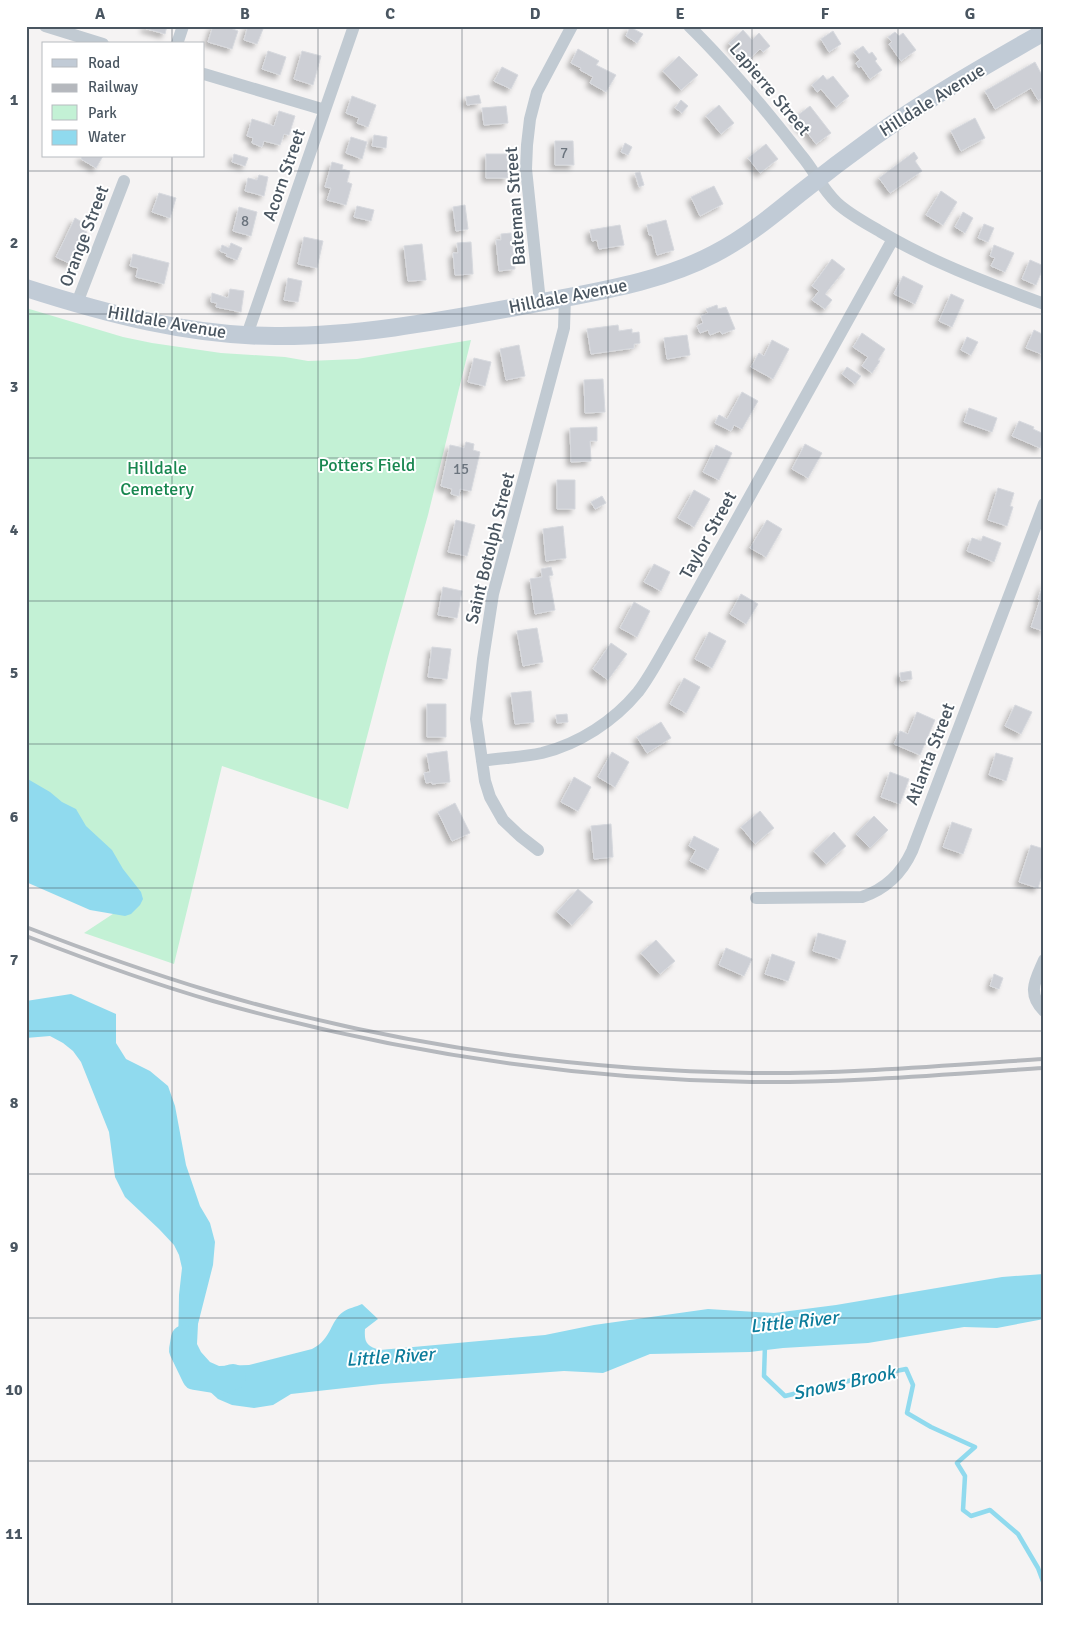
<svg xmlns="http://www.w3.org/2000/svg" width="1070" height="1632" viewBox="0 0 1070 1632" font-family="Signika,sans-serif">
	<style>
		.green { fill: #c3f1d5 }
		.water { fill: #90daee }
		.lines { fill: none; stroke-linecap: round; stroke-linejoin: round }
		.stream { stroke: #90daee; stroke-width: 4.5 }
		.river { stroke: #90daee; stroke-width: 26 }
		.building { fill: #cdcfd5; stroke: #d7d9de; filter: url(#shadow) }
		.minor { stroke: #c1cad2; stroke-width: 12 }
		.secondary { stroke: #c1cbd6; stroke-width: 18 }
		.rail { stroke: #b5b8bd; stroke-width: 4 }
		.grid { fill: none; stroke: #4a5661; stroke-width: 1; stroke-opacity: 0.55 }
		.labels { text-anchor: middle; dominant-baseline: central; stroke-width: 4; stroke-linejoin: round; paint-order: stroke }
		.number-label { font-size: 15px; fill: #6b747e }
		.street-label { font-size: 18px; fill: #4a5661; stroke: #fff }
		.park-label { font-size: 18px; fill: #17864f; stroke: #fff }
		.water-label { font-size: 19px; font-style: italic; fill: #0c7c9b; stroke: #fff }
		.neatline { fill: none; stroke: #4a5661; stroke-width: 2 }
		.grid-label { font-size: 16px; text-anchor: middle; font-weight: bold; fill: #4a5661 }
	</style>
	<defs>
		<filter id="shadow"><feDropShadow dx="-4" dy="4" stdDeviation="2.5" flood-color="#0004"/></filter>
	</defs>
	<rect width="100%" height="100%" fill="#f5f3f3"/>
	<path class="green" d="M26,308L123,337L152,343L221,353L285,357L308,361L357,359L471,340L428,515L388,657L348,809L222,766L174,964L84,933L131,902L26,799Z"/>
	<path class="water" d="M26,778L50,792L62,802L76,809L86,826L112,850L123,869L141,892L143,899L140,905L131,914L125,916L90,910L26,882Z
		M71,994L116,1014V1043L126,1059L150,1071L168,1086L175,1106L186,1165L200,1206L210,1223L215,1242L213,1265L198,1324L197,1344L201,1352L210,1362L219,1366L249,1365L312,1349C332,1339 330,1321 343,1312C348,1308 356,1307 362,1304L378,1319L365,1329C364,1343 367,1346 380,1350L545,1335L594,1325L708,1309L774,1313L836,1305L1002,1277L1044,1274V1319L997,1328L964,1327L868,1343L783,1348L750,1352L650,1354L603,1373L564,1371L381,1384L291,1394L273,1405L254,1408L232,1405L218,1399L206,1388L178,1353L179,1295L182,1268L179,1255L174,1245L159,1229L125,1197L115,1177L109,1132L81,1062L73,1051L63,1043L50,1036L26,1038V1001Z"/>
	<g class="lines">
		<path class="stream" d="M765,1345L764,1376L785,1396L861,1378L906,1369L913,1385L907,1413L931,1427L975,1447L957,1463L965,1476L963,1510L971,1516L990,1510L1018,1534L1038,1568L1044,1584"/>
		<path class="river" d="M184,1338L182,1350L195,1377L220,1381L233,1377"/>
	</g>
	<path class="building" d="M145,26H167L165,34L144,28Z
		M213,26H225L238,31L232,49L208,42Z
		M248,26H256L263,29L257,44L244,40Z
		M630,27L643,34L637,43L626,36Z
		M743,30L752,40L759,33L770,46L763,52L760,49L746,62L729,43Z
		M833,31L841,44L829,52L821,39Z
		M895,32L899,36L903,33L916,50L901,61L889,44L892,42L888,37Z
		M863,46L869,54L872,52L877,59L875,61L882,70L870,79L861,66L859,68L856,63L860,60L854,52Z
		M578,49L599,61L596,65L616,75L606,92L590,83L593,77L580,70L581,68L571,63Z
		M268,51L286,57L280,75L262,69Z
		M302,51L321,56L313,85L294,79Z
		M679,56L698,75L681,90L663,71Z
		M1035,62L1044,79V97L1038,100L1031,88L995,109L985,91Z
		M502,67L518,75L511,89L494,81Z
		M823,75L827,80L833,76L849,96L836,107L821,89L817,92L812,85Z
		M479,95L481,103L467,105L466,97Z
		M352,96L376,105L368,127L357,123L359,118L346,113Z
		M681,100L688,106L682,113L675,108Z
		M719,105L734,123L721,134L706,116Z
		M506,106L508,123L484,125L482,108Z
		M810,106L831,133L816,144L804,128L802,129L794,118Z
		M279,111L295,116L289,135L284,134L280,145L264,141L262,147L252,143L253,138L247,136L252,119L274,126Z
		M975,118L985,138L961,151L951,131Z
		M374,135L387,137L386,148L372,146Z
		M351,137L367,142L362,159L346,153Z
		M555,141H573L574,165H555Z
		M625,143L632,147L628,155L621,152Z
		M766,144L778,159L760,173L748,158Z
		M914,152L918,158L915,161L922,171L890,193L879,178Z
		M234,154L248,158L245,166L232,162Z
		M486,154H507L508,178H486Z
		M82,156H103L96,168L81,159Z
		M332,162L343,165L342,169L350,171L347,182L352,184L346,205L327,200L331,188L325,187Z
		M640,172L644,185L639,187L635,173Z
		M259,175L268,177L264,196L245,191L248,178L257,180Z
		M714,186L723,204L700,216L691,197Z
		M941,191L957,202L943,225L926,215Z
		M159,193L176,198L170,218L152,212Z
		M465,205L468,229L456,231L453,207Z
		M357,206L374,210L371,221L354,217Z
		M239,207L257,212L251,236L233,231Z
		M963,212L973,218L965,233L955,227Z
		M75,218L87,225L84,231L87,232L71,264L56,257Z
		M666,220L674,250L657,255L652,235H649L647,225Z
		M984,224L994,228L988,242L978,238Z
		M620,225L624,245L599,249L597,240L592,241L590,230Z
		M511,233L515,269L499,271L496,240H501V234Z
		M304,237L323,241L317,268L298,264Z
		M471,242L473,274L455,275L453,253H458L457,243Z
		M231,243L242,248L237,260L226,256L227,254L220,251L222,245L229,248Z
		M422,244L426,280L408,281L404,246Z
		M994,245L1014,253L1005,272L991,266L995,258L990,256Z
		M133,254L169,263L164,284L136,277L138,268L130,266Z
		M832,259L845,269L825,294L832,300L825,309L812,300L819,291L812,286Z
		M1030,260L1044,266L1036,285L1022,279Z
		M903,276L923,286L915,304L894,294Z
		M288,278L302,281L298,302L284,300Z
		M230,289L244,291L241,312L216,307L217,303L211,302L212,293L228,298Z
		M951,294L964,300L952,327L939,321Z
		M717,305L718,309L726,307L735,329L722,334L720,331L710,335L708,330L700,333L697,326L703,323L701,316L708,313L706,309Z
		M618,325L619,331L632,329V333L639,332L640,343L634,344V348L591,354L587,329Z
		M1034,330L1044,335V355L1026,348Z
		M862,333L885,349L878,360L880,361L872,373L862,366L868,357L853,347Z
		M687,335L690,355L667,359L664,338Z
		M967,337L978,342L971,355L961,350Z
		M772,340L789,349L773,379L751,367L759,353L764,356Z
		M519,345L525,376L506,380L500,349Z
		M474,358L491,362L485,386L468,382Z
		M847,367L861,376L855,384L842,374Z
		M603,379L605,412L585,413L584,380Z
		M742,392L758,401L742,429L734,425L731,431L715,423L719,415L727,419Z
		M969,408L997,418L992,432L964,422Z
		M1019,421L1034,427L1033,429L1044,434V439L1040,448L1012,436Z
		M597,427V441H590L591,461L571,462L570,428Z
		M466,442L474,444L473,450L480,452L471,491L460,489L459,496L451,494L452,489L441,486L450,445L464,448Z
		M805,444L822,453L808,478L792,469Z
		M716,445L732,453L719,480L703,472Z
		M557,480H575V509H557Z
		M998,488L1014,493L1010,506L1013,507L1007,526L988,520Z
		M694,490L710,499L694,527L678,518Z
		M602,496L606,503L595,509L591,502Z
		M456,520L475,525L467,556L448,552Z
		M767,520L782,529L766,557L750,548Z
		M563,526L566,558L546,561L543,529Z
		M983,536L1001,543L994,562L967,551L972,538L981,541Z
		M654,564L670,572L661,591L644,582Z
		M551,567L553,575L549,576L555,610L535,614L530,579L542,577L541,569Z
		M1044,582V631L1031,627L1040,600L1038,599Z
		M443,587L462,591L457,618L438,615Z
		M741,594L758,604L746,624L730,614Z
		M634,602L650,611L637,637L620,628Z
		M537,628L543,662L523,666L517,631Z
		M709,632L726,641L712,668L695,659Z
		M611,643L627,654L608,680L593,669Z
		M432,647L451,649L447,679L428,677Z
		M911,671L912,679L901,681L900,673Z
		M684,678L700,687L686,713L670,704Z
		M531,691L534,722L515,724L511,693Z
		M427,704H446V737H427Z
		M1015,705L1032,712L1021,734L1005,726Z
		M917,712L935,720L920,755L894,744L900,731L908,734Z
		M567,714L568,722L557,723L556,715Z
		M661,722L671,738L647,753L637,737Z
		M447,751L450,782L432,784V782L426,783L424,773L430,772L427,754Z
		M612,752L629,762L615,787L598,777Z
		M996,753L1013,758L1006,781L989,775Z
		M890,772L909,779L900,804L881,797Z
		M574,777L591,787L578,811L561,802Z
		M455,803L470,833L452,841L438,812Z
		M760,811L774,828L755,844L741,827Z
		M874,816L888,830L870,848L856,834Z
		M952,822L972,829L963,854L943,847Z
		M611,824L613,857L594,859L591,826Z
		M834,832L846,846L826,864L814,851Z
		M694,836L719,849L708,870L690,861L696,850L689,846Z
		M1031,845L1044,849V869L1038,888L1019,882Z
		M578,889L593,902L572,925L557,912Z
		M818,933L846,941L840,959L813,951Z
		M656,940L675,961L660,974L641,953Z
		M726,948L752,959L744,976L719,965Z
		M772,954L795,962L788,981L765,974Z
		M994,974L1003,978L999,989L990,986Z"/>
	<g class="lines">
		<path class="minor" d="M45,26L103,44
			M689,26C730,66 766,110 801,155C814,170 822,189 837,203C850,215 866,223 881,232C933,263 988,283 1044,304
			M177,44L183,26
			M204,74L325,110
			M540,302L526,169L527,145L530,119L537,92L572,26
			M77,303L124,181
			M247,335L354,26
			M482,761C502,758 523,757 542,753C579,744 614,721 638,692C651,675 661,655 672,636L893,239
			M538,850L520,836L503,820L490,797L485,781L476,719L483,659L493,594L564,328L565,297
			M756,898L862,897C886,889 902,873 912,851L1044,504
			M1044,960C1036,979 1026,993 1044,1011"/>
		<path class="secondary" d="M26,288C107,314 190,336 275,336C359,337 450,319 533,304C593,292 659,283 714,254C745,238 772,216 799,194C824,174 849,155 874,137C928,98 986,65 1044,32"/>
		<path class="rail" d="M26,927C88,951 150,973 213,992C388,1044 570,1070 752,1073C850,1074 947,1065 1044,1059
			M26,936C88,960 150,983 213,1001C389,1051 570,1079 752,1082C850,1083 947,1074 1044,1068"/>
	</g>
	<path class="grid" d="M172,26V44M318,26V1606M462,26V1606M608,26V1606M752,26V1606M898,26V1606M172,156V1606M26,171H1044M26,314H1044M26,458H1044M26,601H1044M26,744H1044M26,888H1044M26,1031H1044M26,1174H1044M26,1318H1044M26,1461H1044"/>
	<g class="labels">
		<g class="number-label">
			<text x="564" y="153">7</text>
			<text x="245" y="221">8</text>
			<text x="461" y="469">15</text>
		</g>
		<g class="street-label">
			<text transform="translate(770 89) rotate(50)">Lapierre Street</text>
			<text transform="translate(932 100) rotate(-32)">Hilldale Avenue</text>
			<text transform="translate(284 175) rotate(-71)">Acorn Street</text>
			<text transform="translate(515 206) rotate(-94)">Bateman Street</text>
			<text transform="translate(84 236) rotate(-69)">Orange Street</text>
			<text transform="translate(568 296) rotate(-11)">Hilldale Avenue</text>
			<text transform="translate(167 322) rotate(10)">Hilldale Avenue</text>
			<text transform="translate(708 535) rotate(-61)">Taylor Street</text>
			<text transform="translate(490 548) rotate(-76)">Saint Botolph Street</text>
			<text transform="translate(930 754) rotate(-69)">Atlanta Street</text>
		</g>
		<g class="park-label">
			<text x="367" y="465">Potters Field</text>
			<text x="157" y="468">Hilldale<tspan x="157" dy="21">Cemetery</tspan></text>
		</g>
		<g class="water-label">
			<text transform="translate(794 1322) rotate(-6)">Little River</text>
			<text transform="translate(390 1357) rotate(-4)">Little River</text>
			<text transform="translate(844 1383) rotate(-12)">Snows Brook</text>
		</g>
	</g>
	<rect width="1070" height="1632" fill="none" stroke="#ffffff" stroke-width="55"/>
	<rect x="42" y="42" width="162" height="115" fill="#ffffff" stroke="#b7bbc0"/>
	<rect x="52" y="59" width="25" height="8" fill="#c1cbd6" stroke="#b7bbc0"/>
	<text x="88" y="68" font-size="15" fill="#4a5661">Road</text>
	<rect x="52" y="84" width="25" height="8" fill="#b5b8bd" stroke="#b7bbc0"/>
	<text x="88" y="92" font-size="15" fill="#4a5661">Railway</text>
	<rect x="52" y="105" width="25" height="15" fill="#c3f1d5" stroke="#b7bbc0"/>
	<text x="88" y="118" font-size="15" fill="#4a5661">Park</text>
	<rect x="52" y="130" width="25" height="15" fill="#90daee" stroke="#b7bbc0"/>
	<text x="88" y="142" font-size="15" fill="#4a5661">Water</text>
	<rect x="28" y="28" width="1014" height="1576" class="neatline"/>
	<g class="grid-label">
		<text x="100" y="19">A</text>
		<text x="245" y="19">B</text>
		<text x="390" y="19">C</text>
		<text x="535" y="19">D</text>
		<text x="680" y="19">E</text>
		<text x="825" y="19">F</text>
		<text x="970" y="19">G</text>
		<text x="14" y="105">1</text>
		<text x="14" y="248">2</text>
		<text x="14" y="392">3</text>
		<text x="14" y="535">4</text>
		<text x="14" y="678">5</text>
		<text x="14" y="822">6</text>
		<text x="14" y="965">7</text>
		<text x="14" y="1108">8</text>
		<text x="14" y="1252">9</text>
		<text x="14" y="1395">10</text>
		<text x="14" y="1539">11</text>
	</g>
</svg>
